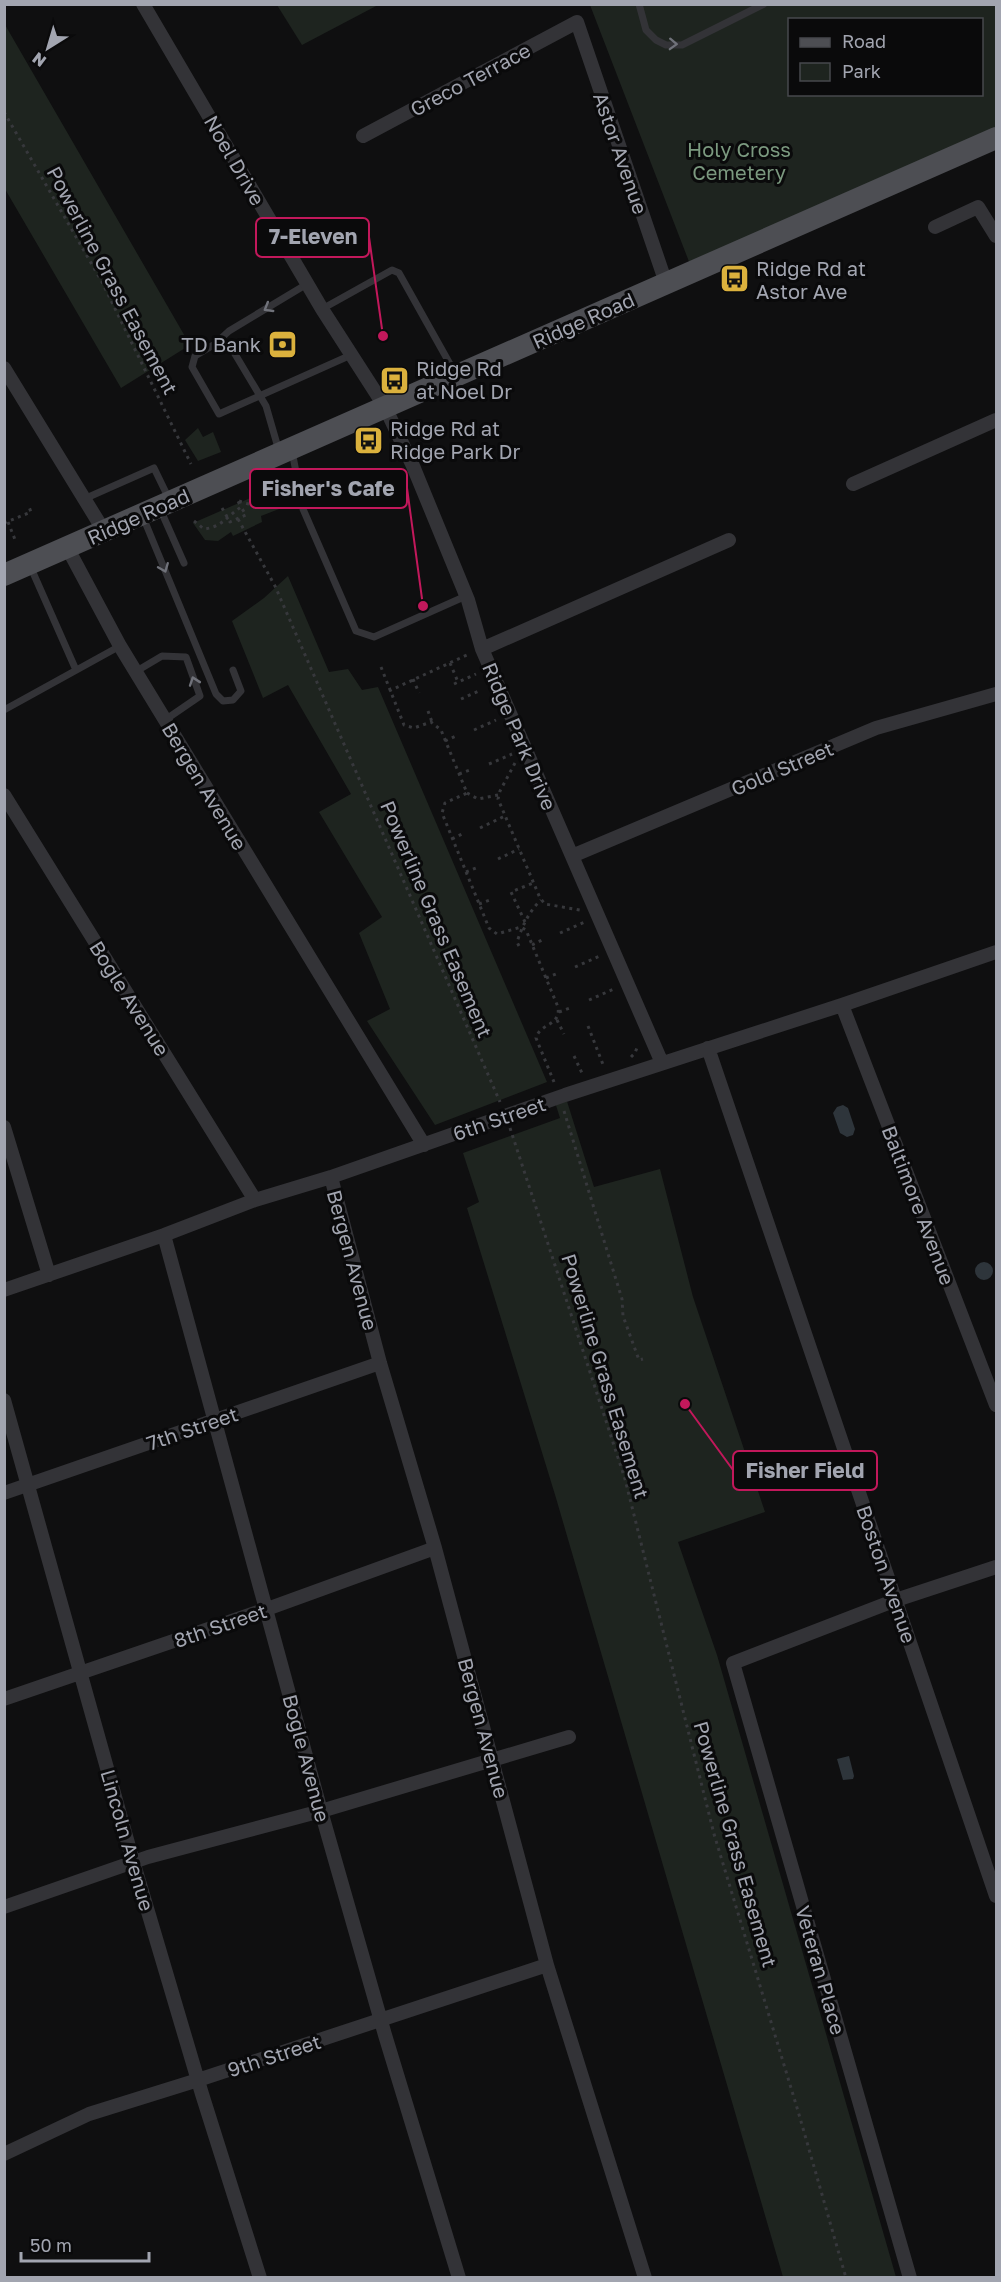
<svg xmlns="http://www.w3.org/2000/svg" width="1001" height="2282" viewBox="0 0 1001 2282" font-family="'Golos Text',sans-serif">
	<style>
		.green { fill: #1e241f; fill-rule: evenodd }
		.water { fill: #2e353b }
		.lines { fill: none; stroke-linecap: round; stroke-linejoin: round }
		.path { stroke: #37383c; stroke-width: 3; stroke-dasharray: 3 4.5; stroke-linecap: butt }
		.service { stroke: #333337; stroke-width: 7 }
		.minor { stroke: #333337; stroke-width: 14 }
		.primary { stroke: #4d4e53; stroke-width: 22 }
		.oneway { stroke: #70727a }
		.labels { text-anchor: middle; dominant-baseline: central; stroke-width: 6; stroke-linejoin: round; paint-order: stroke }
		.street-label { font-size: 20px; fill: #a2a5b0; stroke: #0a0a0b }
		.park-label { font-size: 20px; fill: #7b997f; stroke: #0a0a0b }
		.poi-label { font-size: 20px; fill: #a2a5b0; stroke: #0a0a0b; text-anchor: start }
		.leader { fill: none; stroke: #c2185b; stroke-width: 2 }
		.callout-dot { fill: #c2185b; stroke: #0a0a0b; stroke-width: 2 }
		.callout { fill: #0a0a0b; stroke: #c2185b; stroke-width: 2 }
		.callout-label { font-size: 21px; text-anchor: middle; font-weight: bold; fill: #a2a5b0 }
	</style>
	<rect width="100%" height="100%" fill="#0f0f10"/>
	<path class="green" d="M277,5H378L302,45Z
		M590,5H996V138L693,272ZM790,20H982V94H790Z
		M4,23L190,345L121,388L5,189Z
		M198,428L203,437L213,432L221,452L198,461L185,440Z
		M287,482L292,504L261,516L262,522L233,536L231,532L218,541L205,540L193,523Z
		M288,576L329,672L348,669L362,690L378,687L547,1082L435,1125L367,1021L390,1009L359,933L382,917L319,812L351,794L288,685L263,698L232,621L264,598Z
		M565,1095L594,1187L660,1169L693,1297L765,1512L678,1542L717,1655L896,2277H783L556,1498L467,1208L479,1202L463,1153L560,1118L554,1099Z"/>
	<path class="water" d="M843,1105L848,1108L855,1129L853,1135L847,1137L840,1133L833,1113L837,1107Z
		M975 1271a9 9 0 1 1 18 0a9 9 0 1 1-18 0Z
		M849,1756L854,1776L853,1779L843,1780L837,1759Z"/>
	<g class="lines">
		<path class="path" d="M4,112L102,282L191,464
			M239,501C257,508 277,508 286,488
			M222,508L230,522L246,515L241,507
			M238,519L275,586L500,1102
			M194,521L204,529C222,527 226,517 241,507L238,501
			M8,522L16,542
			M4,523L31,512L29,507
			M450,663L458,682
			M381,667L404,725L414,728L431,722L441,730L467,793L445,803L442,813L489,928L497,934L521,927L526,930L558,1007C561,1026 540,1023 536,1038L554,1082
			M413,679L419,693
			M454,684L476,674
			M389,691L469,654
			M461,699L481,690
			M428,711L432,722
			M474,730L496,720
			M445,741L456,736
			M515,763L500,791L498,799L540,898L545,904L580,910
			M489,764L512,754
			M459,774L470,770
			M467,793L478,799L498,795
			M480,828L505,816
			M452,839L462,834
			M498,859L519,849
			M466,872L476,868
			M479,904L490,900
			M525,922L511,892L533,883
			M560,933L585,922
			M532,945L542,940
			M519,946L517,942C522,927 529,911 541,900
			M575,967L600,956
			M546,978L556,974
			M589,1000L614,989
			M559,1012L570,1008
			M557,1020L564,1034
			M588,1026L604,1067
			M574,1056L582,1073
			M631,1057L635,1053L638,1045
			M564,1111L622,1299L623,1316L639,1360L643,1359
			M510,1128L625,1479L714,1834L798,2111L846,2278"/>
		<path class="service" d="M639,4L646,30L656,40L666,45H682L764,4
			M307,284L229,331L215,344L195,356L192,367L219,414L351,355
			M322,309L392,270L399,273L455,373
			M215,344H229L266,406L279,451
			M292,451L303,509L356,631L374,637L466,596
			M84,499L154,468L169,499
			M161,511L184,563
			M143,517L216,694L223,701L233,700L241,691L233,670
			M31,568L76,670
			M135,672L162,656L186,657L200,696L165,720
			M4,710L120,646"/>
		<path class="minor" d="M143,4L322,309L385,407L413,466L468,600L482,649L662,1063
			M363,136L577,22L666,283
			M935,227L978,207L996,236
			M4,368L104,531
			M853,484L996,420
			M67,547L120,646L424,1145
			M482,649L729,540
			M4,795L255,1200
			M572,856L876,728L996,694
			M842,1005L996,1405
			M708,1048L996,1896
			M4,1127L49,1275
			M331,1177L380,1363L435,1548L547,1965L645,2278
			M164,1235L321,1811L385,2035L459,2278
			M4,1290L164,1235L255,1200L331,1177L565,1095L842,1005L996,952
			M4,1400L133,1861L202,2094L260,2278
			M4,1493L380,1363
			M4,1699L267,1609L435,1548
			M4,1907L148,1857L321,1811L569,1737
			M4,2154L89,2114L198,2080L547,1965
			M910,2278L733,1663L896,1600L996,1567"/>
		<path class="primary" d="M4,575L996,138"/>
	</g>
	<defs><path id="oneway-chevron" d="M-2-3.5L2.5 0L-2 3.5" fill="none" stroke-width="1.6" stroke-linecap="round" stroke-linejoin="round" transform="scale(1.5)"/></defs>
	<g class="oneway">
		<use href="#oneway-chevron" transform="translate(673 44) rotate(2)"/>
		<use href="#oneway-chevron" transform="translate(268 308) rotate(149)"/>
		<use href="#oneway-chevron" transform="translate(164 568) rotate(68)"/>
		<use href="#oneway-chevron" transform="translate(194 681) rotate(-109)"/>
	</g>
	<defs>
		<symbol id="bus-square" viewBox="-11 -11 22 22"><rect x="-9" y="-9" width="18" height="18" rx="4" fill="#dbb13d" stroke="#0a0a0b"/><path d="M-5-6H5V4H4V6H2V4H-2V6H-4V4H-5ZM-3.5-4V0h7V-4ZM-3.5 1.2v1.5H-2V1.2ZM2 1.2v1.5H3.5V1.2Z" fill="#111"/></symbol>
		<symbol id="bank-square" viewBox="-11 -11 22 22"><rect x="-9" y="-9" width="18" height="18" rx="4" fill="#dbb13d" stroke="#0a0a0b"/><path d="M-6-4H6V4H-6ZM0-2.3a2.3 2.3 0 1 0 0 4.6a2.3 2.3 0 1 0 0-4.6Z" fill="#111"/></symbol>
	</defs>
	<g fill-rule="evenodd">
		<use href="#bus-square" x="718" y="262" width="33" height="33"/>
		<use href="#bank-square" x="266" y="328" width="33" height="33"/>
		<use href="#bus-square" x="378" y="364" width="33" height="33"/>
		<use href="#bus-square" x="352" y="424" width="33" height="33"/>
	</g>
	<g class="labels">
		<g class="street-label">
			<text transform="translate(470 79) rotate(-28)">Greco Terrace</text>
			<text transform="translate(621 153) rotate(71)">Astor Avenue</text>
			<text transform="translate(235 160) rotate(60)">Noel Drive</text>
			<text transform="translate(113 280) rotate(62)">Powerline Grass Easement</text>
			<text transform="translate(583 320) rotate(-24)">Ridge Road</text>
			<text transform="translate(138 516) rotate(-24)">Ridge Road</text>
			<text transform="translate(520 736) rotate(67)">Ridge Park Drive</text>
			<text transform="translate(782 768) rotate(-23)">Gold Street</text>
			<text transform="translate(205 786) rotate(59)">Bergen Avenue</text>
			<text transform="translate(437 919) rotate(67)">Powerline Grass Easement</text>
			<text transform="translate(130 998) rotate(58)">Bogle Avenue</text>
			<text transform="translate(499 1118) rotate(-19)">6th Street</text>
			<text transform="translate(919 1205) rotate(69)">Baltimore Avenue</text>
			<text transform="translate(353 1260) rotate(75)">Bergen Avenue</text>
			<text transform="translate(606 1376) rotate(73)">Powerline Grass Easement</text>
			<text transform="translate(192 1428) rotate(-19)">7th Street</text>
			<text transform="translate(887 1574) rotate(71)">Boston Avenue</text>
			<text transform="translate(220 1625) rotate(-19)">8th Street</text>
			<text transform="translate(484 1728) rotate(75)">Bergen Avenue</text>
			<text transform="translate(307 1758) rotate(75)">Bogle Avenue</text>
			<text transform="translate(128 1840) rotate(74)">Lincoln Avenue</text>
			<text transform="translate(736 1844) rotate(74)">Powerline Grass Easement</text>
			<text transform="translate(821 1970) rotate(74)">Veteran Place</text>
			<text transform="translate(274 2055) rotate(-18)">9th Street</text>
		</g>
		<g class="park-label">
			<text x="739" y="149">Holy Cross<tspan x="739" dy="23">Cemetery</tspan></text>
		</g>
		<g class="poi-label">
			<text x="756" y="268">Ridge Rd at<tspan x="756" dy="23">Astor Ave</tspan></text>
			<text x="261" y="344" text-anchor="end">TD Bank</text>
			<text x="416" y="368">Ridge Rd<tspan x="416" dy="23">at Noel Dr</tspan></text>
			<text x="390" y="428">Ridge Rd at<tspan x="390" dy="23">Ridge Park Dr</tspan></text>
		</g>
	</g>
	<path class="leader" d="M383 336L369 237M423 606L407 488M685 1404L733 1470"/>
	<g class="callout-dot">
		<circle cx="383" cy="336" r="6"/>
		<circle cx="423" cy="606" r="6"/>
		<circle cx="685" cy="1404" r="6"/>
	</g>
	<g class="callout">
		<rect x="256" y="218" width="113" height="39" rx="6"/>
		<rect x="250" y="469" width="157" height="39" rx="6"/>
		<rect x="733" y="1451" width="144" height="39" rx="6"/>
	</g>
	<g class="callout-label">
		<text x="313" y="244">7-Eleven</text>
		<text x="328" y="496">Fisher's Cafe</text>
		<text x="805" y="1478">Fisher Field</text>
	</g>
	<rect width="1001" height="2282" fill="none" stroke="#a2a5b0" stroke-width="12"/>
	<rect x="788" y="18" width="195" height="78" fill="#0a0a0b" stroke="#47484d" stroke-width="1.5"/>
	<rect x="800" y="38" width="30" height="9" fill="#4d4e53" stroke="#47484d" stroke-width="1.5"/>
	<text x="842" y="48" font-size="18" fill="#a2a5b0">Road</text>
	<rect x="800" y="63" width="30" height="18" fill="#1e241f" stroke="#47484d" stroke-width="1.5"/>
	<text x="842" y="78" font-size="18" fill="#a2a5b0">Park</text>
	<g transform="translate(48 48) rotate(217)" stroke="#0a0a0b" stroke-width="4.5" paint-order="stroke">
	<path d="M0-4.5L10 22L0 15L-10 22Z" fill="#a2a5b0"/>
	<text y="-9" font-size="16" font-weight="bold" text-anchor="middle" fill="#a2a5b0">N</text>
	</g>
	<path d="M21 2252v9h128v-9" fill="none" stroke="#a2a5b0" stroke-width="3"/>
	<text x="30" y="2252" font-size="18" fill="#a2a5b0" stroke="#0a0a0b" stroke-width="4.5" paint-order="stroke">50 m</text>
</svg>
